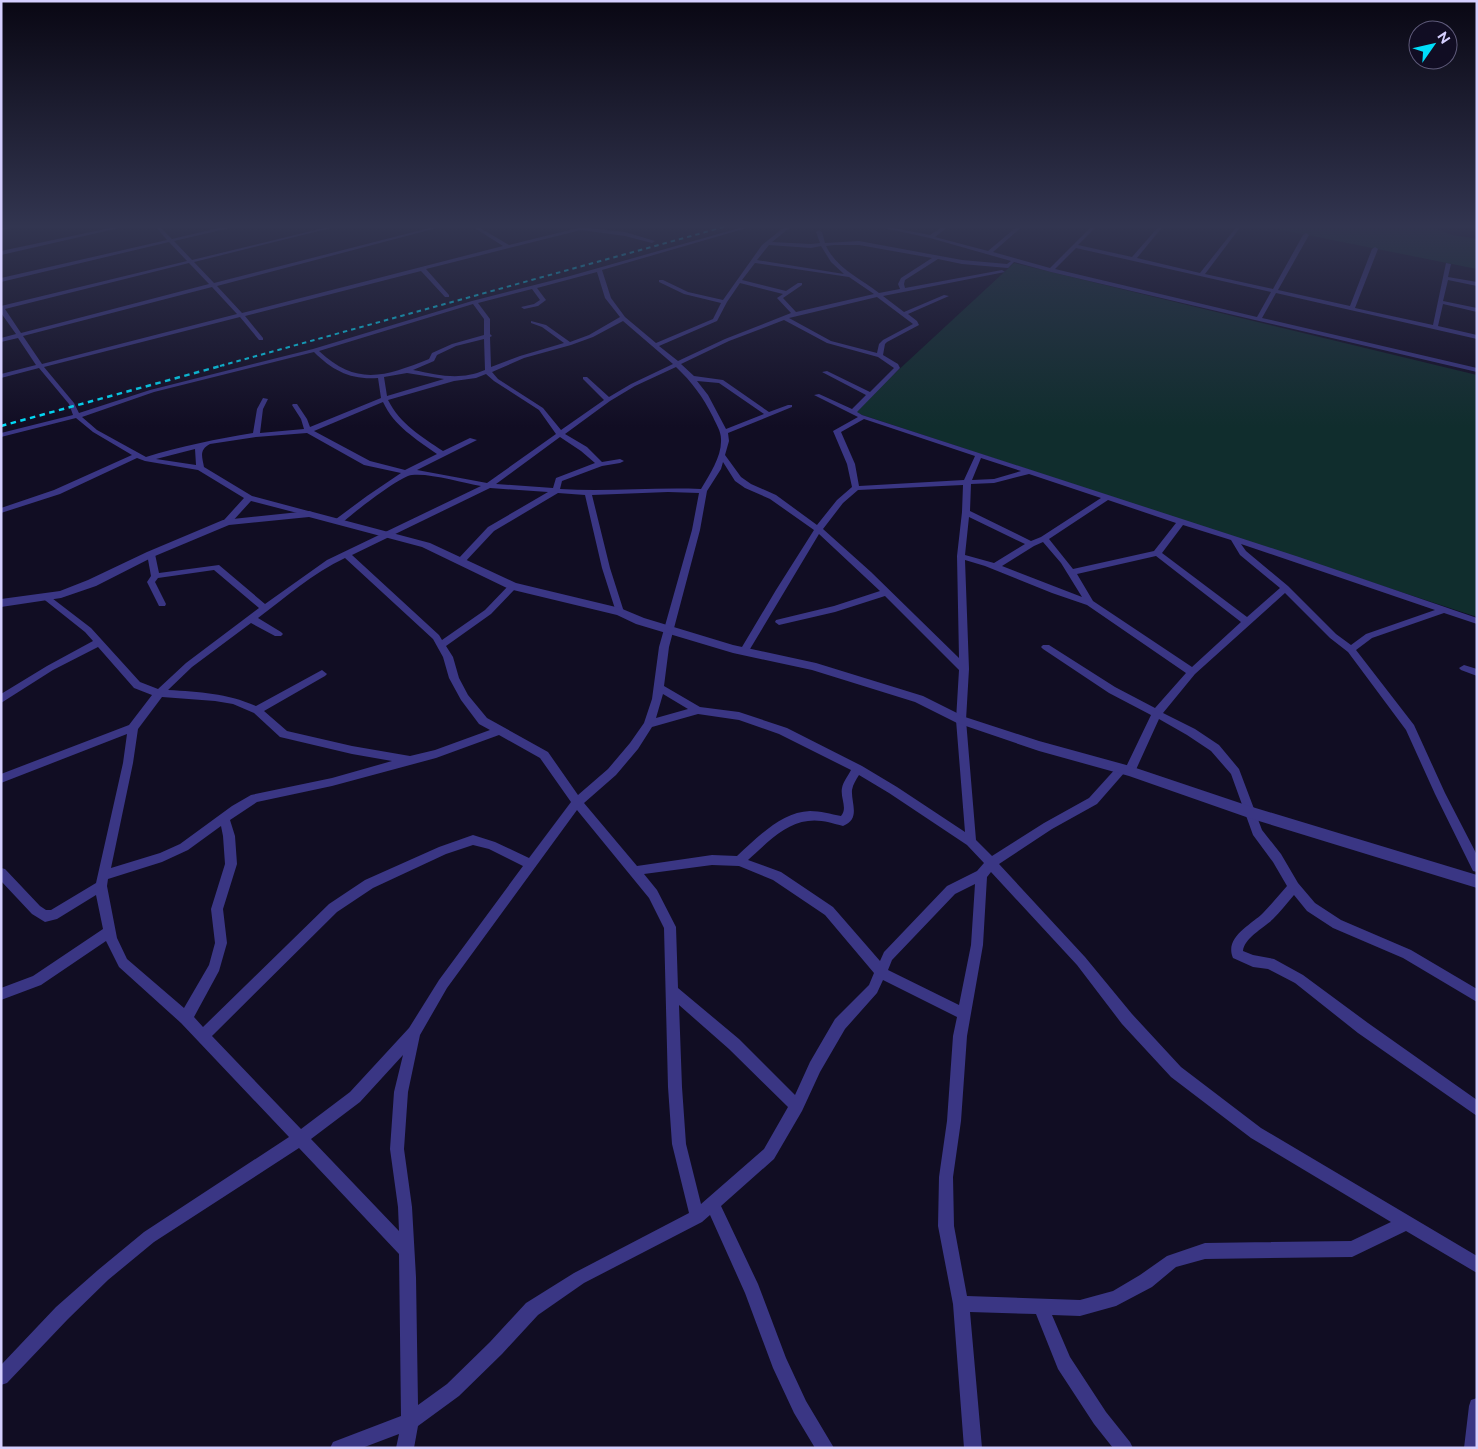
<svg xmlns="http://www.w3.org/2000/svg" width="1478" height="1449" viewBox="0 0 1478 1449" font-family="Raleway,sans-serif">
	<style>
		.green { fill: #102d2d }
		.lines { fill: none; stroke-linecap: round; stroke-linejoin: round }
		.minor { fill: #3a3684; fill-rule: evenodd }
		.tertiary { fill: #3a3684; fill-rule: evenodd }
		.rail-far1 { stroke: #00defa; stroke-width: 2; stroke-dasharray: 4.5 4; stroke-linecap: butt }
		.rail { stroke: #00defa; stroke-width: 2.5; stroke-dasharray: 5.5 4.5; stroke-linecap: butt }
	</style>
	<rect width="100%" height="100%" fill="#110d23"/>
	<path class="green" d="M1257,225H1425L1453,235L1477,239V269Z
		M1014,263L1477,375V617L853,412Z"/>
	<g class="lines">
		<path class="minor" d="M17,225H26L1,230V227Z
			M124,225H132L1,255V251Z
			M154,225H158L172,239L231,225H238V226L174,241L192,260L336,225H343L194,262L214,283L441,225H448L217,286L242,313L503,246L470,225H475L509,245L590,225H597L588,228L625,232L655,241L652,243L625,236L581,230L426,269L449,295V297H445L421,271L245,316L263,338V340H259L240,317L44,367L74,403L79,413L150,390L313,349L472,301L570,276L750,225H757L602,270L611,298L625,317L656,343L713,319L721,303L684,294L659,282V280H663L688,292L723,300L762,245L787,225H793L772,242L811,244L820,243L816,232L819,230L822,232L825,243L859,241L962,260L1007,264L1011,261L930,238L870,225H878L930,235L945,225H950L935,237L988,251L1019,225H1024L993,252L1050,268L1093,225H1098L1078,245L1132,257L1160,225H1164L1137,258L1200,273L1238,225H1242L1205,274L1273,289L1303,235L1306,233L1309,235L1278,290L1350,306L1372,249L1375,247L1378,249L1355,308L1433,325L1446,263L1451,264L1448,277L1477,282V286L1448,280L1443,301L1477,308V312L1443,304L1438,326L1477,335V339L1276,293L1262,318L1477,368V372L1051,272L1014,262L1008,268L962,264L938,259L905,280L904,284L905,288L1002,270L1005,272L883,296L904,312L944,295L949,296L908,314L917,321L919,325L887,342L885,344L883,355L898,364L900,368L857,412L862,415L1299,557L1477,618V624L1444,613L1372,638L1356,650L1414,725L1445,793L1477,855V872L1473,871L1435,794L1406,730L1348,652L1330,638L1285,593L1195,674L1163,713L1195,729L1219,745L1239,769L1262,830L1281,854L1298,883L1315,903L1341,920L1411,950L1477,989V1002L1403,958L1333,928L1307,911L1294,895C1287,903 1280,912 1273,919C1264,928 1244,938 1243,951L1253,955L1274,959L1303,975L1368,1023L1477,1100V1116L1358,1033L1295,983L1268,969L1253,967L1233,958C1224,937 1251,925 1263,913C1272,904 1279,895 1287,886L1273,862L1253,835L1231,774L1211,751L1187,735L1159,719L1134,774L1130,775L1125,772L1097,804L1052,829L999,864L1085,957L1132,1014L1181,1067L1261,1128L1477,1256V1273L1406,1231L1352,1257L1205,1259L1176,1267L1152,1287L1116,1306L1080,1316L1052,1315L1070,1357L1106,1412L1130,1442L1133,1448H1113L1094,1424L1058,1369L1036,1314L970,1312L982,1448H964L953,1304L938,1226L939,1177L947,1121L953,1036L957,1017L883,980L877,993L845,1029L820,1072L802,1111L774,1159L721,1206L758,1284L786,1358L806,1401L834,1448H815L794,1413L773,1368L745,1293L710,1215L702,1222L584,1283L538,1315L502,1354L459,1396L418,1426L414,1448H396L399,1434L362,1448H330L333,1442L401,1416L399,1254L299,1148L154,1242L108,1280L68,1319L7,1383L1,1385V1365L56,1307L98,1270L144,1232L289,1137L181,1023L119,967L106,941L41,985L1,1000V988L33,976L103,929L96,895L57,919L45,922L32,914L1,881V868L5,869L40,906L46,910H51L96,883L123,763L127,734L1,783V774L129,725L152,695L134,688L98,647L53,670L1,703V694L47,666L93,641L85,632L41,597L45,594L48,595L91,628L140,682L158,689L186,663L259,608L214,570L158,578L155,582L166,604L165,606H159L147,582L151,576L147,554L148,552H154L155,554L159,573L219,565L265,604L327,560L481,486C462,483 431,473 412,475C400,476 353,513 342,523H336V519L367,496L401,473L364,465L307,433L256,437L210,444C199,450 202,456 204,467L252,496L312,512V516H309L251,501L230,524H224V520L244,498L198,470L145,461L137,458L60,494L1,513V508L54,490L132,455L93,432L76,418L1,437V433L73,415L69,404L39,368L1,378V374L36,365L18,338L1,342V338L16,334L1,313V306L187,261L169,242L1,282V278L167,240ZM769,245L811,248L821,246L831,262L844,274L757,260ZM834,245H859L932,258L901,278L898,284L900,289L879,293C860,278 837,269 826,246ZM1076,248L1271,292L1257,317L1055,269ZM189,263L209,284L21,333L5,309ZM755,263L849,277L874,294L796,312L783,298L802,285V283H798L786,291L742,280ZM597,272L605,298L620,317L589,335L570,342L546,325L531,321V323L542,327L564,343L520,356L491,367L490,337L492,336L490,334V319L478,303L532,289L540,300L534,304L521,307L524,309L538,306L546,300L537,288ZM740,283L783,294L777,298L791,313L725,339L678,361L659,346L717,321L727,302ZM212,287L237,314L42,364L23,336ZM877,297L913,324L883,340L879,344L877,353L831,341L789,318ZM473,304L484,319V335L452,344L432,353L429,359C386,376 357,387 319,351ZM784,320L827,343L878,357L894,368L870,392L827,371L822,372L866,395L852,409L819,394L814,395L858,417L833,431L847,464L852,487L837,500L817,525L776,495L751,484L741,477L725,455L729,441L728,433L792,407V405H788L769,412L723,380L694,376L681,364L729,341ZM623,321L673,364L631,384L609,397L587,377H583V379L604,400L561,430L543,408L498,379L492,372L524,358L571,345L593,337ZM484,339L485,370C459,381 439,375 413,370L434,361L437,355L456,346ZM314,352C333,371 351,380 378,378L381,398L310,427L307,419L297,404H293L292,405L301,419L304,429L260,433L263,409L268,399L263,398L257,409L253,433C217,439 181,446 146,457L97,430L82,417L154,392ZM676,367C692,382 703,397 713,417C716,424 721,431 721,439C722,456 710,474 701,489C654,487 607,492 560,489L562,481L602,466L620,463L624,461L620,459L602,462L587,447L565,434L610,401L635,386ZM407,373L444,379L387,396L384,377ZM486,374L494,381L539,410L556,434L487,483L417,470L477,440L470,438L443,451C422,437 400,424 388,400L454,381L476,378ZM697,381L719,383L764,414L726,429L708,395ZM383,402C394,426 416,439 437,454L405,470L370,461L314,431ZM864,419L975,456L964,480L859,486L855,464L841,432ZM560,437L581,451L595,463L556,478L553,488L496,484ZM195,449L196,465L156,459ZM981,458L1021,471L994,479L972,480ZM723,462L735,481L745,488L770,499L814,530L776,590L739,652L741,654H747L819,534L880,591L834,606L776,620L775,622L779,625L835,612L885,596L959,670L956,720L965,832L897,787L862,766L787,728L739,712L700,707L664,686L669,647L700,530L707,491L721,469ZM1029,474L1101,498L1041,537L1031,541L970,511L971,484L994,483ZM963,485L962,512L957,556L959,658L871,572L823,529L843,503L858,490ZM490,488L548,492L488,527L458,559V563H464L494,531L558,493L585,495L602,568L616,612L620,615L624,612L610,568L592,495L668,492L699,493L692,530L659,647L652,699L644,723L630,743L608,769L578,795L548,752L487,718L468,695L459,678L453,657L446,646L491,614L516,588L517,586L516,584H510L485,610L442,640L439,635L352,555ZM1108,500L1176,523L1154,551L1073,569L1049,539ZM969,517L1025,544L994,563L965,555ZM1183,525L1231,540L1240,555L1280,588L1247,617L1162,553ZM1043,542L1061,563L1082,597L1002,566L1034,546ZM1241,544L1435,610L1366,634L1351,645L1336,634L1288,586L1246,551ZM1156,556L1241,622L1192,667L1093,601L1077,574ZM345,558L433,639L443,657L449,678L461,700L479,724L490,730L435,750L410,756L352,746L287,731L264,711L325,676L327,674L322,670L256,706C226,693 200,692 168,690L192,667L251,623L275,636H281L283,634L281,632L258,618C286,597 313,573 345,558ZM965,560L985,566L1052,593L1087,605L1186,673L1155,708L1115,687L1049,645H1043L1041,647L1043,649L1109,693L1151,715L1126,767L1122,765L1118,766L1089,798L1044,823L992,856L976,840L966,720L969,669ZM663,694L688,709L656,718ZM162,697L215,701L233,704L254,713L280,737L352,754L392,761L332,778L251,795L232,806L180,844L160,853L111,868L133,763L138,729ZM698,714L739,720L779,734L851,770C848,776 843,782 842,788C840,798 848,808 841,816C831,814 820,811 810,811C781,812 757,838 737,856L712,855L637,866L584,803L616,775L638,749L652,727ZM499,735L540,758L571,802L529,858L495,842L473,835L439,847L365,880L329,904L203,1027L194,1017L219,971L227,943L223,909L237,864L235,836L230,820L257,802L332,786L436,758ZM859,775L889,793L967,845L984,863L977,871L947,886L884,952L880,961L833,907L781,872L748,860C765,845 785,823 808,821C819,819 832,823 843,826C861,819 851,803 852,790C853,784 856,780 859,775ZM577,810L649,898L664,928L668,1087L672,1144L689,1213L574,1273L526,1303L490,1342L447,1384L418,1405L416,1277L412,1207L404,1149L408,1092L420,1035L447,988ZM221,826L223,836L225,864L211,909L215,943L209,965L184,1008L127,959L117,938L107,886L108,879L162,862L188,850ZM473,845L489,849L523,866L439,980L409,1028L350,1092L301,1129L212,1036L337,912L373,888L446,854ZM712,865L739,866L773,880L825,915L874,973L869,985L835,1019L810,1062L795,1095L739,1039L678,988L676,927L657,890L644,874ZM991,872L1077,965L1122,1024L1171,1077L1251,1138L1391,1222L1351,1241L1205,1243L1167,1256L1140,1275L1113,1291L1080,1300L967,1296L954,1226L953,1177L961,1121L967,1036L983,945L987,877ZM975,884L971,945L959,1005L888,970L892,960L955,894ZM679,1005L729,1049L788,1107L764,1149L701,1204L686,1144L682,1087ZM403,1055L394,1092L390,1149L398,1207L399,1231L311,1139L360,1102Z
			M1464,665L1477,669V676L1461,670L1459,668Z
			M1477,1398V1448H1464L1469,1406L1471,1400Z"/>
		<path class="tertiary" d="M309,511L430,543L516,583L620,608L644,618L733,645L816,663L923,696L965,717L1039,741L1130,766L1249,806L1477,875V888L1249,818L1129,776L1039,751L957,723L915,702L812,670L733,653L636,624L617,615L509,589L422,547L309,517L229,525L155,556L96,586L61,598L1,607V599L60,591L88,580L147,552L223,520Z"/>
		<path class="rail-far1" d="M220,366L731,225"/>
		<path class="rail" d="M1,426L224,365"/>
	</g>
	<linearGradient id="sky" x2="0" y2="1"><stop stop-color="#090713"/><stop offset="0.53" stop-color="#323550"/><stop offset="1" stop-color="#323550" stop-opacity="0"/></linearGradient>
	<rect width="1478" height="427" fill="url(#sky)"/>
	<rect width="1478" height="1449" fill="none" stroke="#d5cfff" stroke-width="5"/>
	<g transform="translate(1433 45) rotate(56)"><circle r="24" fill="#110d23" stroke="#5f5b7b"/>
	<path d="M0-4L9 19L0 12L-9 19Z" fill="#00defa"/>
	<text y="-8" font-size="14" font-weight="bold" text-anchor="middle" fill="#d5cfff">N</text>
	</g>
</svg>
